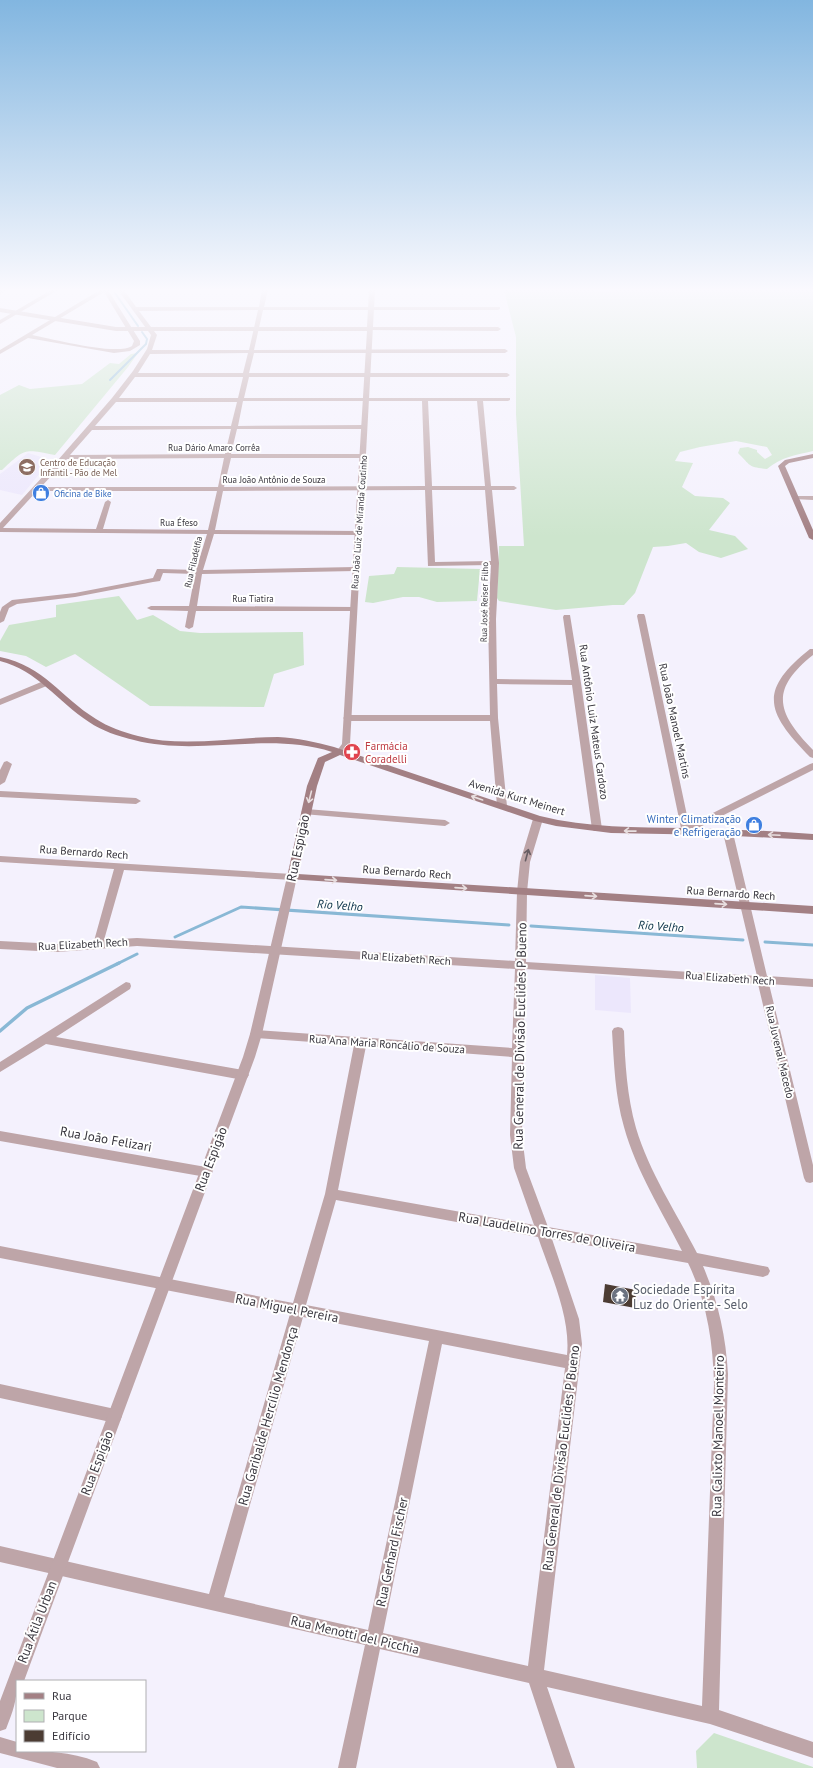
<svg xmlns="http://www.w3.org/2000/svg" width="813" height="1768" viewBox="0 0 813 1768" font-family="'PT Sans',sans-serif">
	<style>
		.built { fill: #ece7fc }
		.green { fill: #cde5cd }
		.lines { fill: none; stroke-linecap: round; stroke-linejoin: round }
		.stream-far2 { stroke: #89b8d5; stroke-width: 2 }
		.stream-far1 { stroke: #89b8d5; stroke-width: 3 }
		.stream { stroke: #89b8d5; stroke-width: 3.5 }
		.building { fill: #4c3c33 }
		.minor { fill: #bea5a8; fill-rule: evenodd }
		.tertiary { fill: #bea5a8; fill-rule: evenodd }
		.secondary { fill: #a38084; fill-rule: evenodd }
		.oneway { stroke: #e8dfe0 }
		.oneway2 { stroke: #675d63 }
		.labels { text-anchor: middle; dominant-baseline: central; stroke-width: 4; stroke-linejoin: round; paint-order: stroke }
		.far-street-label { font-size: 9px; fill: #38363e; stroke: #fff }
		.far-education-label { font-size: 9px; fill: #785e54; stroke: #fff; text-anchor: start }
		.far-shop-label { font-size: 9px; fill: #366cbe; stroke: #fff; text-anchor: start }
		.street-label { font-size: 11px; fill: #38363e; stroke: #fff }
		.health-label { font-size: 11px; fill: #be3a42; stroke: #fff; text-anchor: start }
		.shop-label { font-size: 11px; fill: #366cbe; stroke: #fff; text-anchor: end }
		.water-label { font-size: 12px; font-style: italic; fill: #093146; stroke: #fff }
		.near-street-label { font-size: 13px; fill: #38363e; stroke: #fff }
		.near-worship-label { font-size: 13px; fill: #5b616d; stroke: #fff; text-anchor: start }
	</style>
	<rect width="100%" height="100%" fill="#f4f1fd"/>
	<path class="built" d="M28,453L51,460L22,495L0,490V474Z
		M595,975L630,978L631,1013L595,1010Z"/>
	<path class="green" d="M504,290H590L610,292L613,290H813V451C796,455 781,457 767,469C748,467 751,466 738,453L740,448L748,447L757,450V452L765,459L772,455L767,447L736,441L700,447L680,452L675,461L693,463L682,487L695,496L723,498L730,503L709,530L735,536L748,549L721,558L699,552L686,543L668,546L653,547L635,593L624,605H613L556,610L499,601L497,598L499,546H524L516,414V337Z
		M138,353L128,367L55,455C23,449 26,448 2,470H0V395L19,385L30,389L82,384L110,363L119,364L131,354Z
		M397,567L480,569L477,601L437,602L419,597H403L373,603L365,602L369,576L394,574Z
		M119,596L137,620L153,615L180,631L200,633L303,632L304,665L274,674L264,707L150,706L75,654L46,667L26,656L0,651V641L9,625L56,617V605Z
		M714,1733L813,1767V1768H697L696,1751Z"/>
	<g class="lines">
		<path class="stream-far2" d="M115,293L138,326
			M110,380L146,344L147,339L142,332"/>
		<path class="stream-far1" d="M531,926L743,940
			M175,937L241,907L509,925
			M765,942L813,945
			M117,964L137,954"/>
		<path class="stream" d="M0,1031L27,1008L119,963"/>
	</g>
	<path class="building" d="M605,1284L636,1290L635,1308L603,1302Z"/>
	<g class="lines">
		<path class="minor" d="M0,290H6L0,294Z
			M51,290H58L0,324V320Z
			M100,290H108L140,341V345L130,351L114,353L28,338L0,354V350ZM104,292L134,341L132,346C116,356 53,339 32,335Z
			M118,290H124L136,307H259L262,290H268L264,307H500V309L498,310H263L254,350L505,349L508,351L505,353H254L249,373H507L510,375L507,377H249L244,398H510V400L508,401H483L491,486H514L517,488L514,490H492L499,563L496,619L497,679L572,680L563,617L564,615H570L581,683L602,829L600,831H594L592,829L572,685L497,684L498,718L507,806L502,809L497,806L490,721H347L343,718L347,715H490L488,619L491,565L428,566L425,490L223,491L215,530L358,531L362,533L358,535L214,534L203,570L355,567L359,569L355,571L202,574L197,606L354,607H357V611H196L193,627L189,629L185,627L188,611L151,610L147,608L151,606H189L195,574L163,573L160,581L153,582L75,597L17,604L9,608L4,621L0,623V612L2,607L12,600L75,593L153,578L157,569H160L196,570L207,534L0,532V523L58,460L112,398L133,371L147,349L151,335ZM258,310L249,350H152L157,335L139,311ZM248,353L243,373H138L150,354ZM135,377H243L238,398H119ZM243,401H422L425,486L224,487L231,458H363L366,456L363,454H231L237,429H364L367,427L364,425L238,426ZM428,401H477L485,486H432ZM116,402H237L231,426H95ZM231,429L225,454L70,455L92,430ZM224,458L218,487H41L67,459ZM432,490H485L491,561L435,562ZM37,491H217L208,530L103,529L111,502L108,500L105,502L96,529L3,528Z
			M370,327H498L501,329L498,331L368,330L367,329Z
			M796,496H813V500L794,499L793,498Z
			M638,614H644L645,616L689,825L810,764L813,763V770L688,833H682L637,616Z
			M810,649H813V655C769,690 777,713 813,750V758L810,757C767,713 757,691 810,649Z
			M46,680L50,683L49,685L0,705V699Z
			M7,761L12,764L5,782L0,785V770L4,762Z
			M0,791L136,798L141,801L136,804L0,797Z
			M306,809L445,820L450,823L445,826L303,814L301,812Z
			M538,816L543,819L530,862L527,892L526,962L757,976L723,833L728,830L733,833L767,976L813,979V987L769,984L813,1165V1182L810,1183L806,1182L804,1178L758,984L525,969L522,1135L526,1168L548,1227L682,1251C662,1211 636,1171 624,1127C615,1096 614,1063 612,1031L614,1028L618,1027L622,1028L624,1031C625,1063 627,1096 636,1128C649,1172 676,1212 697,1253L768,1267L770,1271L768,1275L763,1277L703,1266C718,1301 726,1336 728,1374L719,1710L813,1742V1758L710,1724L547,1687L575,1768H557L529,1683L380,1649L356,1768H338L365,1645L0,1562V1546L209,1594L290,1314L0,1258V1246L293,1303L325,1194L354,1045L256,1038L252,1037L250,1034L252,1031L256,1030L512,1048L515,969L137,946L57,952L0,949V941L57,944L94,941L114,869L0,862V856L292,874L297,877L292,880L124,870L104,940L137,938L515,961L517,892L520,862L533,819ZM366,1046L512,1057L510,1135L514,1168L534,1225L338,1190ZM336,1200L538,1237C550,1273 571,1317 567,1355L306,1305ZM552,1239L688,1263C707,1302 713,1342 714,1384L702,1706L544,1670L582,1344L579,1319ZM303,1317L429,1341L368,1630L224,1597ZM442,1344L565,1368L528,1666L383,1633Z
			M126,982L130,983L131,986L130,989L56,1037L243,1070L247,1072L249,1075L247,1078L243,1080L46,1044L0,1072V1062Z
			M0,1131L206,1167L210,1168L212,1172L210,1176L206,1177L0,1141Z
			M0,1384L115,1409L120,1411L122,1416L120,1421L115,1423L0,1398Z
			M0,1737L17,1742V1751C45,1751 70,1751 97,1762L100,1768H57L0,1753Z"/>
		<path class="tertiary" d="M369,290H375L350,744L343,754L340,755L336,752L342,744L367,331H116L0,312V308L116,327H367Z
			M292,874L297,877L262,1034L255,1057L24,1681H17C17,1701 13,1711 6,1729L0,1731V1701L243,1057L250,1034L287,877Z"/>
		<path class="secondary" d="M813,454V458L789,463L785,466L813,530V540L809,538L778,466L785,460Z
			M0,657C46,667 59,696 96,719C108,727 123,732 138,736C184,748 231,737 278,737C297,738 316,742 334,747L540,816C588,828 636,827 685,828C728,829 771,831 813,834V840L716,835L611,833L556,826L535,821L340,755L325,762L317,786L298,874L813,906V914L288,879L287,877L307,786L318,758L332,752C267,731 199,757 134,740C118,736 102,731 89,722C58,702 37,670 0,661Z"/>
	</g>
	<defs><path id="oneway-shaft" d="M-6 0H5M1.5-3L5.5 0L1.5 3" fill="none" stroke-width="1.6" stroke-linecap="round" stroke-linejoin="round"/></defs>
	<g class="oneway">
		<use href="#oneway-shaft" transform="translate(310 797) rotate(104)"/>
		<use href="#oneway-shaft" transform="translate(477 798) rotate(-161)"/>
		<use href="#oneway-shaft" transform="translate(630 831) rotate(-179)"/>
		<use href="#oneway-shaft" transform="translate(774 835) rotate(-177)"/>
		<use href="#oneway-shaft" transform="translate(331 880) rotate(4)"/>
		<use href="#oneway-shaft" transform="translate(461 888) rotate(4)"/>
		<use href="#oneway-shaft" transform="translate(591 896) rotate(4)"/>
		<use href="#oneway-shaft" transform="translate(721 904) rotate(4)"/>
	</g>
	<use class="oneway2" href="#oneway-shaft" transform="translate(527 855) rotate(-75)"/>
	<linearGradient id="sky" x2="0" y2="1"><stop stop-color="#82b6e0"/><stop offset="0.54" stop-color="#faf9fe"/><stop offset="1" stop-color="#faf9fe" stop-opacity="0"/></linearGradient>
	<rect width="813" height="537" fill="url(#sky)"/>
	<defs>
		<symbol id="school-disc" viewBox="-11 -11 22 22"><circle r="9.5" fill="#8d6e63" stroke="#fff"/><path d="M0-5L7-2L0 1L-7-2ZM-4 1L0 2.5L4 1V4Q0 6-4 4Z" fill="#fff"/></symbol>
		<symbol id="shop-disc" viewBox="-11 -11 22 22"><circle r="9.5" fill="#3f7fe0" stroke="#fff"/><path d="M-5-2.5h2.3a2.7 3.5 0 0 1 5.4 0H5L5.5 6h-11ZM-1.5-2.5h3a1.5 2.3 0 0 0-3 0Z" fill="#fff"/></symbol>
		<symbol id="pharmacy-disc" viewBox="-11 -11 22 22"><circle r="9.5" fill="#e0444e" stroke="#fff"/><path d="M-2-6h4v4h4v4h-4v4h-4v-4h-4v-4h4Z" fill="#fff"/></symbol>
		<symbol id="temple-disc" viewBox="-11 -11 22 22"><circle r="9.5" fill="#6b7280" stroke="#fff"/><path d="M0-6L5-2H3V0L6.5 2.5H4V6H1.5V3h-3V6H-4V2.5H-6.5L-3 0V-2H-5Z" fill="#fff"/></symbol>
	</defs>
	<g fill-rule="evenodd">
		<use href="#school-disc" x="17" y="457" width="20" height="20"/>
		<use href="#shop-disc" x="31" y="483" width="20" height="20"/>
		<use href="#pharmacy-disc" x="342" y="742" width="20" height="20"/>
		<use href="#shop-disc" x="744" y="815" width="20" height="20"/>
		<use href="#temple-disc" x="610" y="1286" width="20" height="20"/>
	</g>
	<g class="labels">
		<g class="far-street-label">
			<text x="214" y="447">Rua Dário Amaro Corrêa</text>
			<text x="274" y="479">Rua João Antônio de Souza</text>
			<text x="179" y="522">Rua Éfeso</text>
			<text transform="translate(359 522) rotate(-86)">Rua João Luiz de Miranda Coutinho</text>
			<text transform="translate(193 562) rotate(-77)">Rua Filadélfia</text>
			<text x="253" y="598">Rua Tiatira</text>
			<text transform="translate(484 602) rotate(-89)">Rua José Reiser Filho</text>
		</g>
		<g class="far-education-label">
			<text x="40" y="462">Centro de Educação<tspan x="40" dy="10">Infantil - Pão de Mel</tspan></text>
		</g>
		<g class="far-shop-label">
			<text x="54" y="493">Oficina de Bike</text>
		</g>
		<g class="street-label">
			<text transform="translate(675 721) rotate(78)">Rua João Manoel Martins</text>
			<text transform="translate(594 722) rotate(82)">Rua Antônio Luiz Mateus Cardozo</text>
			<text transform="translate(517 797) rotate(17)">Avenida Kurt Meinert</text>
			<text transform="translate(84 852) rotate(4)">Rua Bernardo Rech</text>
			<text transform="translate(407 872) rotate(4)">Rua Bernardo Rech</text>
			<text transform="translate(731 893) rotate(4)">Rua Bernardo Rech</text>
			<text transform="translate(83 944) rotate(-3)">Rua Elizabeth Rech</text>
			<text transform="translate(406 958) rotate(4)">Rua Elizabeth Rech</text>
			<text transform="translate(730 978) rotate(4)">Rua Elizabeth Rech</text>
			<text transform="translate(387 1044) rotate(4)">Rua Ana Maria Roncálio de Souza</text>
			<text transform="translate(780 1052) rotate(77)">Rua Juvenal Macedo</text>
		</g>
		<g class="health-label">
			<text x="365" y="746">Farmácia<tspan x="365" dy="13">Coradelli</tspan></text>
		</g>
		<g class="shop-label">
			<text x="741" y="819">Winter Climatização<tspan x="741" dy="13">e Refrigeração</tspan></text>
		</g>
		<g class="water-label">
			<text transform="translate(340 905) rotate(4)">Rio Velho</text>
			<text transform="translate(661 926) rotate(4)">Rio Velho</text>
		</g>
		<g class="near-street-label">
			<text transform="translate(298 848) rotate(-78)">Rua Espigão</text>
			<text transform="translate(520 1036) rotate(-89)">Rua General de Divisão Euclides P Bueno</text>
			<text transform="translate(106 1139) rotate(10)">Rua João Felizari</text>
			<text transform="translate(211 1159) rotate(-69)">Rua Espigão</text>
			<text transform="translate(547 1232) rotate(10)">Rua Laudelino Torres de Oliveira</text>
			<text transform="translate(287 1308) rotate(11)">Rua Miguel Pereira</text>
			<text transform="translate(268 1416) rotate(-74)">Rua Garibalde Hercílio Mendonça</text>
			<text transform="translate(718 1436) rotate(-89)">Rua Calixto Manoel Monteiro</text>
			<text transform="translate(561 1458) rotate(-83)">Rua General de Divisão Euclides P Bueno</text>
			<text transform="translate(97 1463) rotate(-69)">Rua Espigão</text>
			<text transform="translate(392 1552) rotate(-78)">Rua Gerhard Fischer</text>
			<text transform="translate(37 1622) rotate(-69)">Rua Átila Urban</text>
			<text transform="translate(355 1635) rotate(13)">Rua Menotti del Picchia</text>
		</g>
		<g class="near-worship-label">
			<text x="633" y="1289">Sociedade Espírita<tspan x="633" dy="15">Luz do Oriente - Selo</tspan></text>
		</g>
	</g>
	<rect x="16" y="1680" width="130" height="72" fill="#ffffff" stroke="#afafb2"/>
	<rect x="24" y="1693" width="20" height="6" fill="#a38084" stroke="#afafb2"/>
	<text x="52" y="1700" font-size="12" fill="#38363e">Rua</text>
	<rect x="24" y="1710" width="20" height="12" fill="#cde5cd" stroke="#afafb2"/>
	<text x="52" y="1720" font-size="12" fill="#38363e">Parque</text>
	<rect x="24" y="1730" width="20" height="12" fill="#4c3c33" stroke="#afafb2"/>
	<text x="52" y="1740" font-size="12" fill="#38363e">Edifício</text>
</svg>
